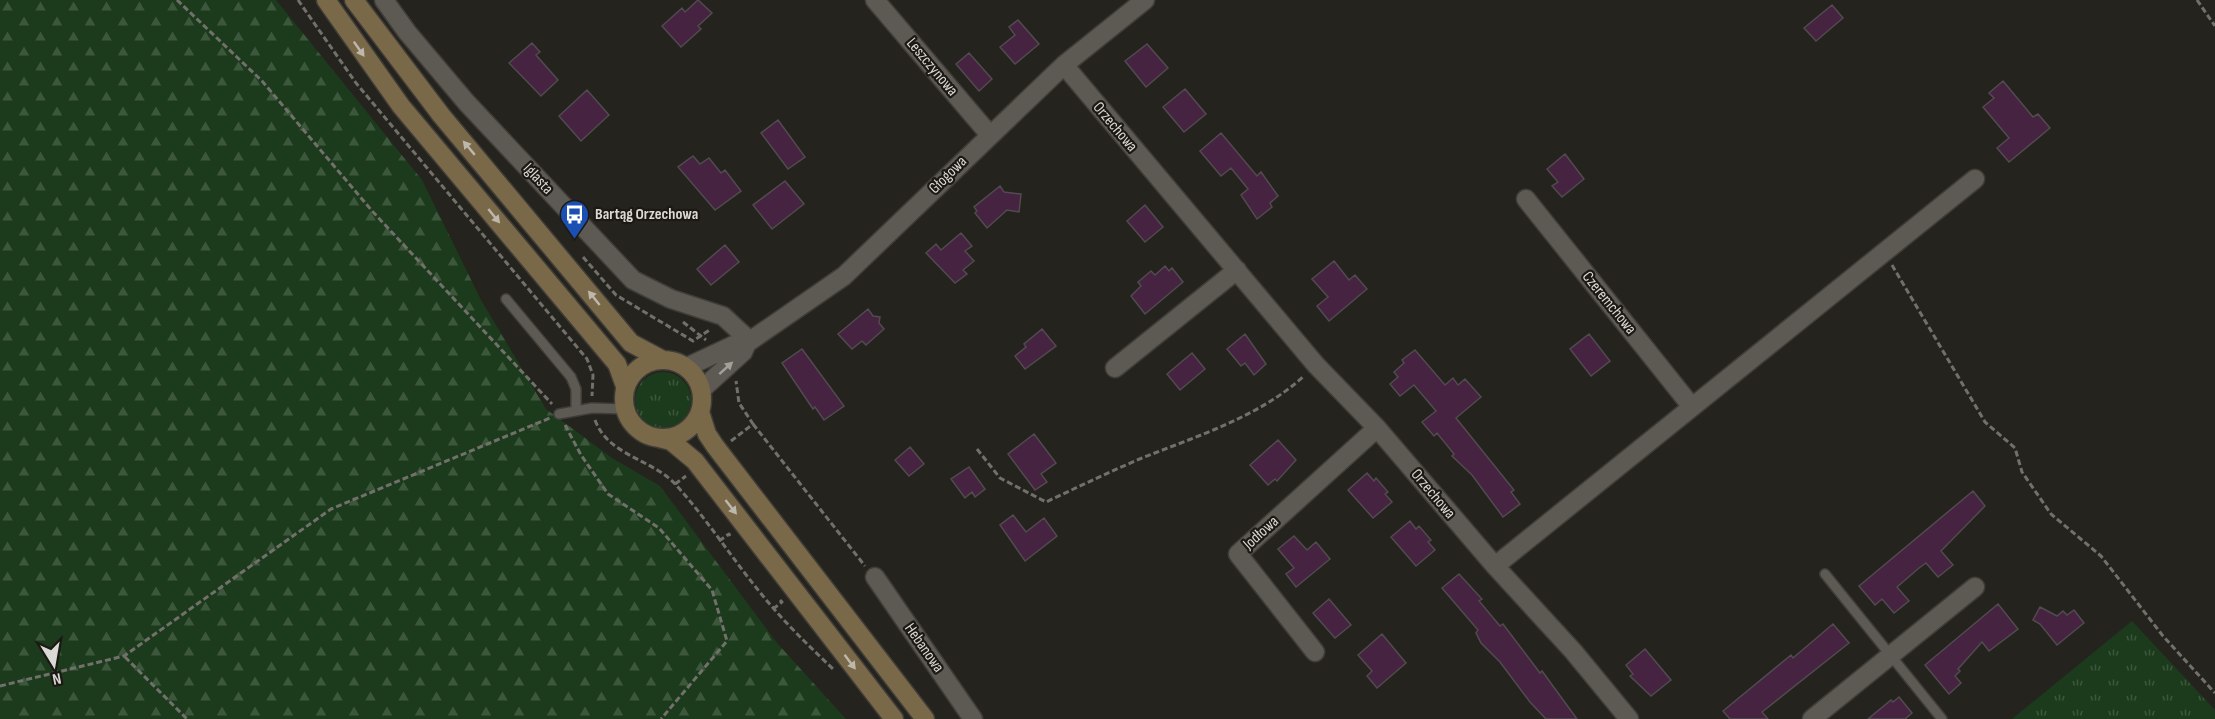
<svg xmlns="http://www.w3.org/2000/svg" width="2215" height="719" viewBox="0 0 2215 719" font-family="'Sofia Sans Condensed',sans-serif">
	<style>
		.grass { fill: url(#grass-tufts) }
		.forest { fill: url(#forest-firs) }
		.building { fill: #462340; stroke: #514b50; stroke-width: 1.5 }
		.lines { fill: none; stroke-linecap: round; stroke-linejoin: round }
		.service-casing { stroke: #403d39; stroke-width: 12 }
		.minor-casing { stroke: #403d39; stroke-width: 21 }
		.secondary-casing { stroke: #403d39; stroke-width: 21 }
		.path { stroke: #72706a; stroke-width: 3; stroke-dasharray: 6 3; stroke-linecap: butt }
		.service { stroke: #5d5a54; stroke-width: 9 }
		.minor { stroke: #5d5a54; stroke-width: 18 }
		.secondary { stroke: #7a6949; stroke-width: 18 }
		.oneway { fill: #beb7ab }
		.oneway2 { fill: #a2a09b }
		.labels { text-anchor: middle; dominant-baseline: central; stroke-width: 4.5; stroke-linejoin: round; paint-order: stroke }
		.street-label { font-size: 16px; fill: #dbd9d5; stroke: #1c1914 }
		.poi-label { font-size: 16px; font-weight: bold; fill: #dbd9d5; stroke: #1c1914; text-anchor: start }
	</style>
	<defs>
		<pattern id="grass-tufts" width="24" height="20" patternUnits="userSpaceOnUse" patternTransform="scale(1.5)"><rect width="24" height="20" fill="#1b3b1c"/><path d="M3 7l-1-3M5 7V3M7 7l1-3M15 17l-1-3M17 17v-4M19 17l1-3" fill="none" stroke="#3c573c"/></pattern>
		<pattern id="forest-firs" width="22" height="20" patternUnits="userSpaceOnUse" patternTransform="scale(1.5)"><rect width="22" height="20" fill="#1b3b1c"/><path d="M5 1l3.5 6h-7zM16 11l3.5 6h-7z" fill="#3c573c"/></pattern>
	</defs>
	<rect width="100%" height="100%" fill="#25231d"/>
	<path class="grass" d="M635 400a28 28 0 1 1 56 0a28 28 0 1 1-56 0Z
		M2132,621L2215,710V719H2012Z"/>
	<path class="forest" d="M0,0H276L422,180L481,300L546,409L612,458L660,486L777,643L846,719H0Z"/>
	<path class="building" d="M698,0L712,13L698,26L701,29L681,47L662,26L682,8L685,12Z
		M1832,5L1843,18L1816,41L1804,28Z
		M1018,20L1039,44L1015,64L1000,47L1015,35L1009,27Z
		M532,43L540,52L536,55L558,80L541,96L509,63Z
		M1147,44L1168,68L1146,87L1125,61Z
		M969,53L992,79L979,91L956,64Z
		M2003,81L2033,117L2038,114L2050,128L2009,162L1997,148L2009,138L1983,107L1994,98L1989,93Z
		M1185,89L1206,114L1184,132L1163,107Z
		M587,90L609,115L581,141L559,116Z
		M778,120L805,157L788,169L761,133Z
		M1221,133L1257,176L1261,172L1278,196L1270,203L1272,207L1257,219L1241,195L1248,189L1231,168L1221,176L1200,151Z
		M1565,154L1584,179L1562,197L1552,186L1558,182L1547,169Z
		M693,156L700,164L709,158L721,173L725,170L741,191L715,210L678,167Z
		M785,181L804,204L772,229L753,205Z
		M1000,186L1004,192L1021,194L1019,212L1007,210L987,228L975,213L977,211L974,207Z
		M1145,205L1163,227L1145,242L1127,221Z
		M961,233L972,246L965,251L974,261L963,270L967,274L955,283L926,253L936,244L941,250Z
		M725,245L739,262L711,285L697,269Z
		M1334,261L1349,280L1355,275L1367,289L1329,321L1317,306L1328,297L1312,279Z
		M1165,266L1169,271L1172,268L1183,282L1145,314L1131,296L1141,286L1138,282L1151,271L1155,275Z
		M868,309L873,316L880,317L879,323L884,329L866,345L862,341L852,349L838,334Z
		M1042,329L1056,346L1025,369L1015,356L1026,347L1024,344Z
		M1245,334L1266,364L1254,375L1245,363L1241,366L1227,349Z
		M1589,334L1610,361L1591,376L1570,349Z
		M802,349L844,406L824,420L815,407L813,409L782,363Z
		M1415,350L1445,385L1453,378L1458,385L1465,379L1481,397L1456,418L1514,490L1511,492L1520,504L1503,517L1472,475L1452,456L1454,454L1437,433L1434,436L1422,422L1436,411L1414,385L1400,396L1390,384L1398,377L1394,372L1404,363L1402,360Z
		M1192,353L1205,369L1180,390L1167,374Z
		M1034,434L1056,463L1041,474L1047,482L1035,490L1008,454Z
		M1278,440L1296,460L1277,481L1275,479L1268,485L1250,465Z
		M910,447L924,464L909,476L895,460Z
		M969,467L985,489L975,497L972,492L965,498L951,479Z
		M1367,473L1374,481L1376,478L1388,492L1385,494L1392,502L1373,518L1348,490Z
		M1973,491L1985,506L1941,551L1953,565L1938,577L1926,563L1919,568L1897,587L1909,601L1894,613L1882,599L1875,605L1859,586Z
		M1013,515L1026,532L1044,518L1057,536L1025,561L1000,525Z
		M1410,521L1416,529L1419,526L1431,540L1428,542L1435,550L1416,566L1391,537Z
		M1294,536L1307,550L1316,542L1330,559L1296,587L1286,574L1294,568L1278,549Z
		M1459,574L1482,599L1479,601L1500,626L1503,624L1540,673L1542,671L1577,719H1546L1530,702L1500,662L1481,643L1476,633L1478,630L1442,588Z
		M1329,599L1351,625L1335,638L1313,613Z
		M1998,604L2018,629L1989,651L1982,642L1958,669L1960,671L1955,676L1961,683L1949,694L1925,665Z
		M2040,607L2057,616L2063,611L2067,615L2074,610L2084,623L2057,645L2040,624L2033,620Z
		M1833,624L1849,643L1762,712L1768,719H1730L1723,711L1791,655L1793,658Z
		M1382,634L1406,663L1377,688L1367,676L1372,671L1358,655Z
		M1645,649L1671,680L1651,696L1630,676L1633,674L1626,665Z
		M1899,697L1912,713L1905,719H1868L1891,700L1893,702Z"/>
	<g class="lines">
		<defs>
			<path id="service" d="M506,299L571,377L576,389V411
				M559,414L592,408L624,409
				M1825,574L1942,719"/>
			<path id="minor" d="M384,0L407,32L466,102L633,280L671,299L723,316L750,341
				M875,0L989,134
				M1064,65L1316,365L1377,428L1495,566L1573,651L1629,719
				M1526,199L1692,407
				M687,367L736,344L747,343L844,276L1064,65L1145,0
				M1115,368L1237,270
				M701,390L743,352L747,343
				M1495,566L1975,179
				M875,577L973,719
				M1315,652L1238,554L1377,428
				M1812,719L1975,587"/>
			<path id="secondary" d="M326,0L401,106L617,364L625,386
				M354,0L441,115L631,343L661,359
				M624 399a39 39 0 1 1 78 0a39 39 0 1 1-78 0Z
				M700,412L707,434L715,446L925,719
				M659,438L671,441L695,461L894,719"/>
		</defs>
		<use href="#service" class="service-casing"/>
		<use href="#minor" class="minor-casing"/>
		<use href="#secondary" class="secondary-casing"/>
		<path class="path" d="M177,0L262,81L373,212L552,404
			M298,0L356,83L587,359L593,375L592,396
			M2197,0L2215,26
			M583,257L616,295L693,341L711,329
			M1892,265L1985,422L2015,448L2022,472L2051,514L2101,556L2163,636L2215,693
			M683,322L706,340
			M595,420C608,456 653,459 676,485C707,519 733,560 763,596C784,622 808,645 833,669
			M753,424L865,566
			M565,425L581,455L608,494L659,528L712,590L727,641L661,719
			M731,441L753,424L739,403L736,381
			M977,449L1000,478L1046,502C1078,487 1109,472 1142,458C1197,436 1259,417 1304,376
			M675,484L686,476
			M719,541L729,534L730,536
			M773,609L782,602L780,600
			M125,657L187,719
			M0,686L124,656L331,509L550,418"/>
		<use href="#service" class="service"/>
		<use href="#minor" class="minor"/>
		<use href="#secondary" class="secondary"/>
	</g>
	<defs><path id="oneway-solid" d="M-6-.8H1V-3.2L6.5 0L1 3.2V.8H-6Z" transform="scale(1.5)"/></defs>
	<g class="oneway">
		<use href="#oneway-solid" transform="translate(359 49) rotate(55)"/>
		<use href="#oneway-solid" transform="translate(469 148) rotate(-130)"/>
		<use href="#oneway-solid" transform="translate(494 216) rotate(51)"/>
		<use href="#oneway-solid" transform="translate(594 298) rotate(-129)"/>
		<use href="#oneway-solid" transform="translate(731 507) rotate(52)"/>
		<use href="#oneway-solid" transform="translate(850 662) rotate(53)"/>
	</g>
	<use class="oneway2" href="#oneway-solid" transform="translate(726 368) rotate(-42)"/>
	<defs>
		<symbol id="bus-pin" viewBox="-11 -11 22 30"><path d="M0 17L-7.5 6A9.5 9.5 0 1 1 7.5 6Z" fill="#1a4fb4" stroke="#1c1914"/><path d="M-5-6H5V4H4V6H2V4H-2V6H-4V4H-5ZM-3.5-4V0h7V-4ZM-3.5 1.2v1.5H-2V1.2ZM2 1.2v1.5H3.5V1.2Z" fill="#fff"/></symbol>
	</defs>
	<g fill-rule="evenodd">
		<use href="#bus-pin" x="558" y="198" width="33" height="45"/>
	</g>
	<g class="labels">
		<g class="street-label">
			<text transform="translate(932 67) rotate(50)">Leszczynowa</text>
			<text transform="translate(1115 127) rotate(50)">Orzechowa</text>
			<text transform="translate(948 175) rotate(-45)">Głogowa</text>
			<text transform="translate(538 179) rotate(47)">Iglasta</text>
			<text transform="translate(1609 303) rotate(51)">Czeremchowa</text>
			<text transform="translate(1433 494) rotate(50)">Orzechowa</text>
			<text transform="translate(1261 533) rotate(-42)">Jodłowa</text>
			<text transform="translate(924 648) rotate(55)">Hebanowa</text>
		</g>
		<g class="poi-label">
			<text x="595" y="214">Bartąg Orzechowa</text>
		</g>
	</g>
	<g transform="translate(54 665) rotate(169)" stroke="#1c1914" stroke-width="4.5" paint-order="stroke">
	<path d="M0-4.5L10 22L0 15L-10 22Z" fill="#dbd9d5"/>
	<text y="-9" font-size="16" font-weight="bold" text-anchor="middle" fill="#dbd9d5">N</text>
	</g>
</svg>
